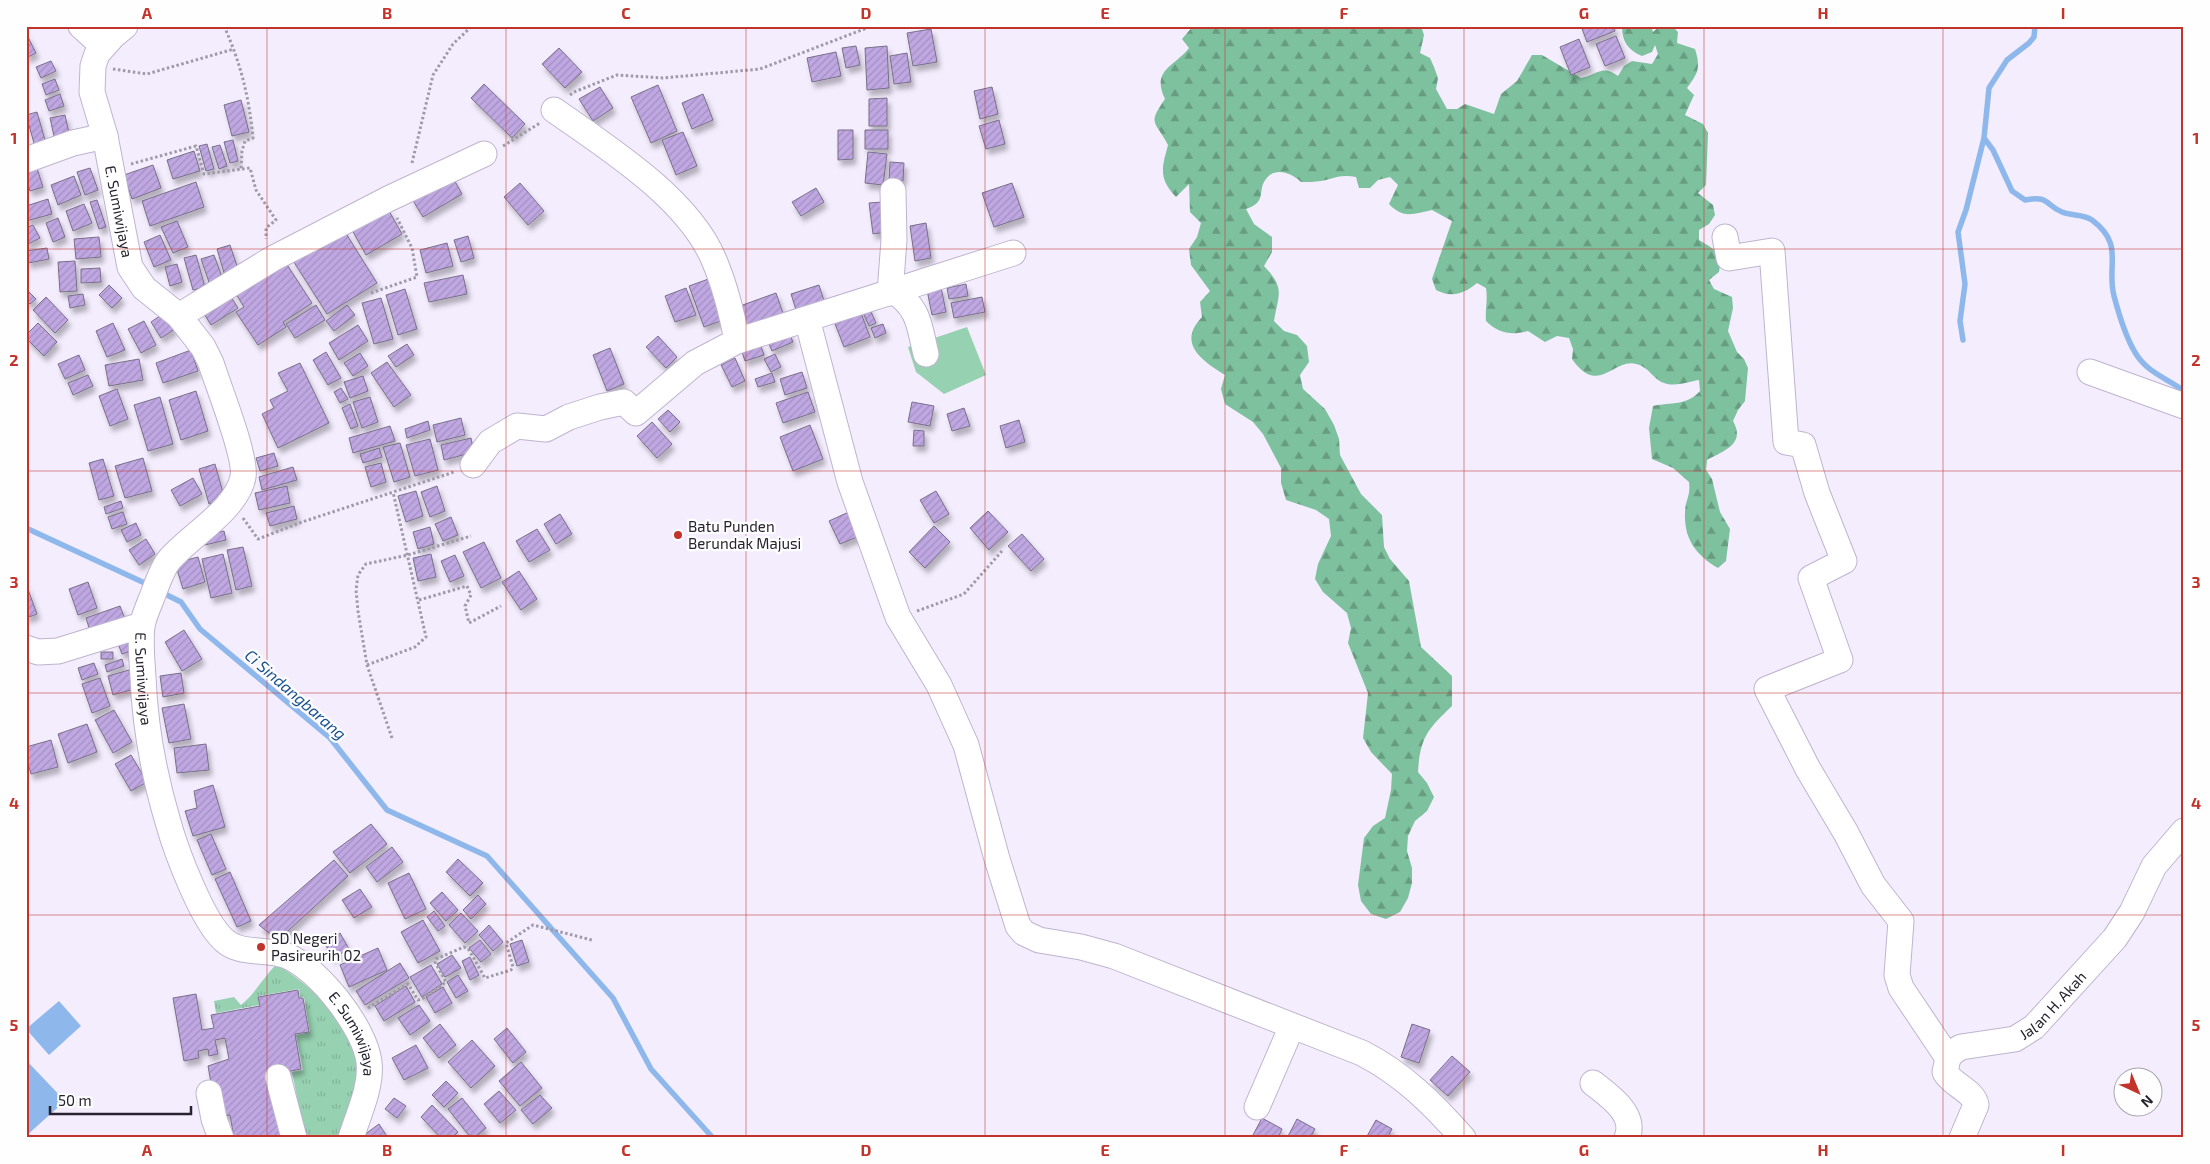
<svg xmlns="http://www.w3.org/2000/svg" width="2210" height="1164" viewBox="0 0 2210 1164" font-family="'Exo 2',sans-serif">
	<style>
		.grass { fill: url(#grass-tufts) }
		.forest { fill: url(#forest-firs) }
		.garden { fill: #96d1b1 }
		.water { fill: #8eb8eb }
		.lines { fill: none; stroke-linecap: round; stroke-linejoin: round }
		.stream { stroke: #8eb8eb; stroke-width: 5.5 }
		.building { fill: url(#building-hatch); stroke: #786f88; filter: url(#shadow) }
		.minor-casing { stroke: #beb4cf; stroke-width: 27 }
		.path { stroke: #9f9aa8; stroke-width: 3; stroke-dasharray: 2.5 2.5; stroke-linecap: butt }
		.minor { stroke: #fff; stroke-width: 25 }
		.grid { fill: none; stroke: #c2342b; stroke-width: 1; stroke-opacity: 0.55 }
		.poi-dot { fill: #c2342b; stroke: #fefefe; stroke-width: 2 }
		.labels { text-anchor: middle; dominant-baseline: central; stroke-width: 4.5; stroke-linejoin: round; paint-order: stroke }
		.street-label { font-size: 15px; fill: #27232e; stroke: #fefefe }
		.poi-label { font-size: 15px; fill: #27232e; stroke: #fefefe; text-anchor: start }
		.water-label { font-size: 16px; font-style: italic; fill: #19518f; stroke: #fefefe }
		.neatline { fill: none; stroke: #c2342b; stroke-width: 2 }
		.grid-label { font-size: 16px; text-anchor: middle; font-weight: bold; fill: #c2342b }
	</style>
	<defs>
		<pattern id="grass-tufts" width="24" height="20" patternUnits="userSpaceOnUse" patternTransform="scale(1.25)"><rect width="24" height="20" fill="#96d1b1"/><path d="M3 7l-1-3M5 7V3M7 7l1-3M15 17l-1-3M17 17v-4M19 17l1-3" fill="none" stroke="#81b399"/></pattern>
		<pattern id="forest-firs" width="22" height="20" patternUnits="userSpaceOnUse" patternTransform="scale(1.25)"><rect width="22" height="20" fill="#7ec19e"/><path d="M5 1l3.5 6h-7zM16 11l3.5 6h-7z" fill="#679c81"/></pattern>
		<pattern id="building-hatch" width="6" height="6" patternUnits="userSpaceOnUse" patternTransform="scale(1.25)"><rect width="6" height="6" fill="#bfa7e2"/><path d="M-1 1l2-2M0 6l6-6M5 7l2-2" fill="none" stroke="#a48fc2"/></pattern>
		<filter id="shadow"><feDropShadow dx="3" dy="5.5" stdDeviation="2.5" flood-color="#0004"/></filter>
	</defs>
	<rect width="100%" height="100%" fill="#f4edfe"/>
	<path class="grass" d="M277,964C314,989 363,1028 358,1078C357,1096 346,1120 341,1138H305L292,1072L303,1070L296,1035L310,1032L304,997H300L299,989L258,996L259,1005L216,1013L214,1001L234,997L241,1005C256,993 263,977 277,964Z"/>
	<path class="forest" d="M1193,26H1421L1424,35L1420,53L1430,58L1434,67L1438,78L1436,89L1447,109H1457L1465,104L1494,114L1501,94L1517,81L1532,55H1542L1581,78C1597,75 1602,64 1618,76L1624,66L1632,61L1652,64L1658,54L1655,45L1652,52L1642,56C1628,50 1622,42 1622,26H1651L1653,32L1660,26H1672L1678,32L1677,43L1695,49C1701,68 1698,73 1687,88L1694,95L1685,115L1703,124L1708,133L1706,185L1698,193L1713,205L1715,215L1709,224L1699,230V240C1715,250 1723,252 1719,272L1709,280L1714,289L1732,297L1733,308L1728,331L1737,352L1744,359L1748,368L1745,401L1738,410L1733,421C1746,444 1724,451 1707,460L1706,470L1712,479L1720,512L1730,529L1726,561L1718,568C1696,555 1684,539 1685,513C1685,500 1691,496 1689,482L1673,468L1652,459L1649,428L1653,406C1671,402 1687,406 1700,391L1699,380C1688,382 1675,387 1664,383C1654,380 1648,366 1636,364C1613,358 1599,397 1572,359L1573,349L1569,338L1557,336L1545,342L1528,331C1511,336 1498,333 1486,321C1485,309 1488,300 1486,288L1477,283C1464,294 1451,298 1436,290L1432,279L1452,221L1432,210C1414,214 1403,219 1389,204L1398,185L1390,177L1378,180L1370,188H1359L1356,177C1338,174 1337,178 1321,181C1315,182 1307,182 1301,182C1290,172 1273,166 1264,182C1260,188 1263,197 1257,203C1254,206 1249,208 1246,209L1254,224L1272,237V252L1264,266C1285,288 1279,293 1274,321L1284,331L1297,335L1307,346L1309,362L1300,375L1303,389L1325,409L1334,425L1339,439L1340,455L1361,494L1382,515L1384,547L1390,559L1409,581L1421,647L1452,676V706C1428,729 1420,737 1418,772L1427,783L1434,797L1427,811L1415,821L1408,836L1407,851L1412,868V883L1408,898L1400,912L1386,919L1371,914L1361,901L1358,885L1364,838L1373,826L1385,818L1391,790L1392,774L1371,752L1363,738L1368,693L1348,643L1351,628L1347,613L1323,592L1315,579L1318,564L1331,536L1329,519L1316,510L1286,500L1281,483V468L1263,434L1253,422L1225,404L1221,389L1225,375C1201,360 1177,343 1202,317L1200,302L1210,291L1191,265L1189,249L1197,237L1201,223L1190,212L1189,184L1176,197C1158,178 1162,168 1168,145C1155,120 1147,125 1165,99C1151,70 1174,67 1189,48L1182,39Z"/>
	<path class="garden" d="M967,327L986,375L944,394L916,372L908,347Z"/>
	<path class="water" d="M59,1001L81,1026L49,1055L26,1029Z
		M26,1060L65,1101L26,1136Z"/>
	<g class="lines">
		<path class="stream" d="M1984,138L1993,150L2012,191L2025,200C2049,195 2045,205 2062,212C2072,216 2084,214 2092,220C2125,245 2106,264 2114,296C2119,315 2126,338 2136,354C2148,373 2167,378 2184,391
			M1963,340L1960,321L1965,284L1958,232L1966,210L1984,138L1989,88L2007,60L2029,43L2034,37L2035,26
			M26,528L149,585
			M159,591L181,602L200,629L330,738L387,810L487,856L613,998L651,1069L713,1138"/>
	</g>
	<path class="building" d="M1581,26H1614L1615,31L1587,42Z
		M931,29L937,62L913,66L907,33Z
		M26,33L36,53L26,58Z
		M1616,36L1625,58L1605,66L1596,44Z
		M1579,39L1590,67L1571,75L1560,47Z
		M856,46L860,65L846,68L842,48Z
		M887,46L889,88L867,90L865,48Z
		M559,48L582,72L565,88L542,64Z
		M836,52L841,76L812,82L807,58Z
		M907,53L911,82L894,84L890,56Z
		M51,61L56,71L41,78L36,67Z
		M55,79L59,90L46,95L42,84Z
		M484,84L525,124L512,138L471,98Z
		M658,85L677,131L651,143L631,97Z
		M600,87L613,108L593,121L579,99Z
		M992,87L998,114L980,119L974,91Z
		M60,94L64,106L49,111L45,100Z
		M703,94L713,120L692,129L682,103Z
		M887,98V126H869V99Z
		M241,100L249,132L232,136L224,105Z
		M37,112L47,147L36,150L26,115Z
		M65,115L71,142L56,145L50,118Z
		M999,120L1005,144L986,149L979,126Z
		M838,130H853V159L838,160Z
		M865,130H888V149H865Z
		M683,132L697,166L676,175L662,140Z
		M233,140L238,161L230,163L224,142Z
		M207,144L214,169L206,171L199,146Z
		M220,145L227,166L219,169L212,147Z
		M194,151L200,171L173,179L167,160Z
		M868,152L887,154L883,185L865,183Z
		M890,162L904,163L903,181L889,180Z
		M36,165L43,187L30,191L26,179V168Z
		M153,165L161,188L132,199L124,175Z
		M90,168L98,190L85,195L77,172Z
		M74,176L81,195L58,205L51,185Z
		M452,176L462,194L423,217L412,199Z
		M196,182L204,207L150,226L142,201Z
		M520,183L544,211L528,225L504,197Z
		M1012,183L1024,217L994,227L982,193Z
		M816,188L824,202L801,216L792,202Z
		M48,199L52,214L26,221V206Z
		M97,200L106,227L99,229L90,202Z
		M883,202L886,232L873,234L869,203Z
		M84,204L92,223L73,231L66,211Z
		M388,209L402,234L366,255L352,230Z
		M58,218L65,237L53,242L46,223Z
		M177,221L188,247L173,253L161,227Z
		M926,223L931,258L915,261L910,226Z
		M33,225L40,238L26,245V228Z
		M342,227L377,283L327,314L292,259Z
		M160,235L171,260L154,267L144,242Z
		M468,236L474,258L461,262L454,240Z
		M99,237L101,257L76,259L74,239Z
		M447,243L453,266L426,273L420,250Z
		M230,245L239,272L225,276L217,249Z
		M47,248L49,259L28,263L26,251Z
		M196,255L205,287L193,290L184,258Z
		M214,255L223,280L210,285L201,259Z
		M282,257L312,303L283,322L286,327L258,345L236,312L244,307L233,289Z
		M75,261L77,291L60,292L58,262Z
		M177,264L182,282L170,286L165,267Z
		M100,268L101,282L81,283V269Z
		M463,275L467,294L429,302L424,283Z
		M714,277L729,318L704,327L689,286Z
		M966,284L968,296L949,299L947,288Z
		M109,285L122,298L112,308L99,295Z
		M819,285L826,307L798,316L791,294Z
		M941,287L946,312L932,315L927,290Z
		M686,288L696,315L675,322L665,296Z
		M26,289L36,299L30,304L26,300Z
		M226,289L238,308L211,325L200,307Z
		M405,289L417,329L398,335L386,295Z
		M776,293L785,319L749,332L740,306Z
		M83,294L85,305L70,308L68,296Z
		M46,297L68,320L55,333L33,310Z
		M982,297L985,312L954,318L951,303Z
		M381,298L393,339L374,344L362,303Z
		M316,305L325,320L295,338L286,324Z
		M347,305L355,315L334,331L326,321Z
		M858,305L870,337L844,347L832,316Z
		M868,305L876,323L869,326L861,308Z
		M164,313L175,329L161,338L151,322Z
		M144,321L156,345L141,353L128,329Z
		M38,323L57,342L44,356L26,338V335Z
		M113,323L125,350L107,357L96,331Z
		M883,324L886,333L875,338L871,328Z
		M358,325L368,341L339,360L329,343Z
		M788,330L793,342L772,351L767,339Z
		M658,336L677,357L666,368L646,347Z
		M760,343L764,355L745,361L741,349Z
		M407,344L414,355L396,367L388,356Z
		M610,348L624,384L607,391L593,355Z
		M191,350L198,371L163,383L156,363Z
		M326,352L341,378L328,385L313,360Z
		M360,353L368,366L353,376L344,363Z
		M775,354L781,367L771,372L764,359Z
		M79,355L85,370L65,379L58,364Z
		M735,358L745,381L732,387L721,365Z
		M139,359L143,380L109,386L105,365Z
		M387,362L411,395L394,407L371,373Z
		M300,363L329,423L278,448L262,414L274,408L270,400L288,391L278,373Z
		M802,372L807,388L785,395L780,379Z
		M772,373L775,382L758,387L755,379Z
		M88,375L93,386L73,395L68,383Z
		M363,376L368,391L350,398L344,382Z
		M341,388L348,399L340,403L334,392Z
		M117,389L128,419L110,426L99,396Z
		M196,391L208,431L181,440L169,400Z
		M808,392L815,412L783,423L776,403Z
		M160,397L173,444L148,451L134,405Z
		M370,397L378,422L362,428L353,402Z
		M912,402L934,406L930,426L908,422Z
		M350,404L358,426L351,429L342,408Z
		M964,408L970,426L952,431L947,414Z
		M668,410L680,422L670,432L658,419Z
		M461,418L465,435L437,442L433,425Z
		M1019,420L1025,442L1006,448L1000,426Z
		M428,421L430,430L407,438L405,429Z
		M652,422L672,444L657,458L637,436Z
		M810,425L823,459L793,471L780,437Z
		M390,426L395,441L353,453L349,438Z
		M914,430L924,431V446H913Z
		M471,438L474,452L444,460L441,445Z
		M430,439L438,470L415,476L406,445Z
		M400,443L410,477L394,482L383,447Z
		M379,448L382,457L363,463L360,454Z
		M274,453L278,466L260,471L256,458Z
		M143,458L152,491L125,498L115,466Z
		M103,459L114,496L99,500L89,463Z
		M381,463L386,482L371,487L365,467Z
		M215,464L225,500L209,504L199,469Z
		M293,467L297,480L262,490L259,477Z
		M193,478L202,494L180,506L171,490Z
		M287,486L290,503L259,510L255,493Z
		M437,486L445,511L430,517L421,492Z
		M416,491L423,516L406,522L398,496Z
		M936,491L949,514L934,523L920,500Z
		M121,501L123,508L106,514L104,507Z
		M294,506L297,519L270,526L266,513Z
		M851,511L862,535L840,544L829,521Z
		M988,511L1008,532L989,550L970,528Z
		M123,512L127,524L112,529L108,517Z
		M560,514L572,534L556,544L544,524Z
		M451,517L458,535L443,541L435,524Z
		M136,523L141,535L127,542L121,530Z
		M934,526L950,542L925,568L909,552Z
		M430,527L434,544L418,549L413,532Z
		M537,529L550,550L529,562L516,541Z
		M224,531L226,540L205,545L203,536Z
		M1022,534L1044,559L1031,571L1008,546Z
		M146,539L155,554L139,565L129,550Z
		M484,542L501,578L481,588L463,552Z
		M243,547L252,586L236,590L227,550Z
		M223,554L232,593L211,598L202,559Z
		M431,554L436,577L418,581L413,558Z
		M455,555L464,576L450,582L441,561Z
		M198,557L205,582L183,589L175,563Z
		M519,571L537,599L521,610L502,582Z
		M88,582L97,608L78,615L69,589Z
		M26,584L37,614L26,618Z
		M120,606L125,619L90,631L86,618Z
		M184,630L202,659L182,671L165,642Z
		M130,633L136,649L122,654L116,638Z
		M101,652H113V659H101Z
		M122,659L124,666L107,672L105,665Z
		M94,663L98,674L82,680L78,668Z
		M129,670L134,689L113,695L108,676Z
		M181,673L184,693L163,697L160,676Z
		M100,678L110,706L92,713L82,684Z
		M184,704L191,739L169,743L162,708Z
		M114,710L132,742L113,753L95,720Z
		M87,724L97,752L68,763L58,734Z
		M51,740L58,767L31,774L26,757V747Z
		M206,744L209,770L177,773L174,748Z
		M131,755L147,782L131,791L115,764Z
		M213,785L225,827L193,836L185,811L197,808L194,791Z
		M371,824L387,844L350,873L333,852Z
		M211,834L226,869L212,875L197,840Z
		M392,847L403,862L377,882L366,867Z
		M458,859L483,883L470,896L446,872Z
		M334,860L348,876L278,940L259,925Z
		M230,872L251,921L237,927L215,879Z
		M409,873L426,909L405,919L388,883Z
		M360,889L372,907L354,918L342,900Z
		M442,892L458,910L446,921L430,903Z
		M478,895L486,904L471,919L463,910Z
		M434,911L445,926L438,931L427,917Z
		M461,913L478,931L465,943L449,925Z
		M423,920L440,951L418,963L401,932Z
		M489,925L503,942L493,951L479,935Z
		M340,933L349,949L333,958L324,942Z
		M480,940L491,954L481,962L469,948Z
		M522,940L529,962L517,966L510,944Z
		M378,948L387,970L349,987L340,965Z
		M452,955L461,968L445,977L437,964Z
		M470,957L479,975L470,980L462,961Z
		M400,963L409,978L365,1005L356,991Z
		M431,965L442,984L422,997L410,977Z
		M458,975L468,991L456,998L447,982Z
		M406,986L415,1002L384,1021L375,1006Z
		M443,987L452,1003L435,1013L426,997Z
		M298,990L299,998H303L309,1032L295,1034L301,1069L275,1074L286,1138H234L230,1115L217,1117L208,1066L229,1059L225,1038L215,1040L218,1054L209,1056L208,1049L198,1051L199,1058L184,1061L173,998L196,994L202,1030L214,1028L211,1015L260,1006L258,997Z
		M419,1005L430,1021L410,1035L398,1018Z
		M440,1024L456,1045L439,1058L423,1038Z
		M1412,1024L1430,1030L1419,1063L1401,1057Z
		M507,1028L526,1052L513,1063L494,1039Z
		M472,1040L495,1066L471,1088L448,1062Z
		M416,1045L428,1068L404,1080L392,1058Z
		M1452,1056L1470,1072L1448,1096L1430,1080Z
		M521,1062L542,1088L520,1106L499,1081Z
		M446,1081L458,1093L444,1107L432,1095Z
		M499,1091L516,1110L500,1123L484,1104Z
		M540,1095L552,1108L533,1124L521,1110Z
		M394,1098L406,1106L397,1118L385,1109Z
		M462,1098L486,1128L474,1138H471L448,1109Z
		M432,1105L458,1132L452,1138H441L421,1117Z
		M1262,1118L1282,1129L1278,1138H1258L1253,1135Z
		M1297,1119L1315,1129L1310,1138H1287Z
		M1376,1120L1392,1129L1387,1138H1366Z
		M379,1124L388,1138H366L364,1135Z"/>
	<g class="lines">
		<defs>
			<g id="minor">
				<path d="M81,26L103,46"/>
				<path id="s1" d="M125,26L114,35L97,54L93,66L92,92L105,136L130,267L144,288L179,316L203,347L211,363C218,386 247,457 243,477C237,509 191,535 170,559C163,567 158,581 154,592C150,603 144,615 142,626C140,643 142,660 143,677C145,726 154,775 168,822C176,851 203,923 225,941C241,955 268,948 287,956C319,969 365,1028 369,1062C372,1087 358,1115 351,1138"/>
				<path d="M554,110C608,148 688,198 714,260C725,286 732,314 737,341"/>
				<path d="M26,160L73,143L105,136"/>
				<path d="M1725,237L1729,258L1772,251L1786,442L1803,445L1817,493L1844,561L1811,578L1840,660L1767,689L1808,769L1846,833L1873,885L1901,921L1897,975L1901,988L1948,1058"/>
				<path d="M894,291C920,309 919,326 926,354"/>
				<path d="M890,293L894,240L893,191"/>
				<path d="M179,316L272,259L388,199L484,154"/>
				<path d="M807,319L850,482L898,617L939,685L966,745L997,859L1018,926L1024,933L1039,940L1081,947L1114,956L1362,1053C1403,1074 1433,1104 1463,1138"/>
				<path d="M2090,372L2184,406"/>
				<path d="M473,465L490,442L517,426L546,429L569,417L600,407L624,402L636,413L695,363L737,341L1013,253"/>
				<path d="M26,648L38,652L58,651L142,625"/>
				<path d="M278,1077L294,1138"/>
				<path d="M1593,1083C1609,1096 1637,1114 1627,1138"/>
				<path d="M209,1093L214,1119L221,1138"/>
				<path d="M1257,1107L1292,1026"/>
				<path id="s2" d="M1962,1138L1976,1105C1974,1091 1952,1085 1945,1072L1948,1058L1953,1052L1961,1047L2015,1039L2034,1027L2115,938L2132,912L2154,866L2184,831"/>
			</g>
		</defs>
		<use href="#minor" class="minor-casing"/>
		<path class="path" d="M224,26C241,64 249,97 253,138L245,141L242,151L241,169
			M113,69L147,74L234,49
			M570,95L574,92L617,75L663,78L760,69L872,26
			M503,146L540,123
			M412,163L433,75L453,44L472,26
			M131,164L196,146L204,174L250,168L256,190L276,220L266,228V239
			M371,293L417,277L412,248L397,218
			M243,518L258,539L302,522L454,472
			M419,600L467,586L471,595L465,606L469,623L501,606
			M917,611L964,594L1002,551
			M367,665L415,647L426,637L393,492
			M392,738L367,665L358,611L356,590L358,575L366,564L408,555L471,536
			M368,1008L408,984L418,1000L422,999L446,982L435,962L436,959L464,947L469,950L485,978L511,970L513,967L506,943L533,925L592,940"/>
		<use href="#minor" class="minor"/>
	</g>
	<path class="grid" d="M267,26V1138M506,26V1138M746,26V1138M985,26V1138M1225,26V1138M1464,26V1138M1704,26V1138M1943,26V1138M26,249H2184M26,471H2184M26,693H2184M26,915H2184"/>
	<g class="poi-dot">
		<circle cx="678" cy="535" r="5"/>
		<circle cx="261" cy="947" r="5"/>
	</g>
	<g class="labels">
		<g class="street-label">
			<text stroke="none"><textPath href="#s1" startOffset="201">E. Sumiwijaya</textPath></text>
			<text stroke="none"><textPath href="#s1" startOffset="741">E. Sumiwijaya</textPath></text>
			<text stroke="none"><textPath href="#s2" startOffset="219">Jalan H. Akah</textPath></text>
			<text stroke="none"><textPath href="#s1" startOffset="1190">E. Sumiwijaya</textPath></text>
		</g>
		<g class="poi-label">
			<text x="688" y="526">Batu Punden<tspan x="688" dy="17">Berundak Majusi</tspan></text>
			<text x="271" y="938">SD Negeri<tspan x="271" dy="17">Pasireurih 02</tspan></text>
		</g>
		<g class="water-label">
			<text transform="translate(296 694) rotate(41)">Ci Sindangbarang</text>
		</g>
	</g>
	<rect width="2210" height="1164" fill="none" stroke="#fefefe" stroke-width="55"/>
	<g transform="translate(2138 1092) rotate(136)"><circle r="24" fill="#fefefe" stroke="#a8a6ab"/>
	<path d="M0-4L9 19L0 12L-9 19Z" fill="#c2342b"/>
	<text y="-8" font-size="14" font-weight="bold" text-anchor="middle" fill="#27232e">N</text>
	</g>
	<path d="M50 1106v8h141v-8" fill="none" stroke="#27232e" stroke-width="2.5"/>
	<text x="58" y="1106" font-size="15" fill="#27232e" stroke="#fefefe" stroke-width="4" paint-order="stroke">50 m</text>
	<rect x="28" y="28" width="2154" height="1108" class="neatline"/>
	<g class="grid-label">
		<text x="147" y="19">A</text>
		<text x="387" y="19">B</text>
		<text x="626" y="19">C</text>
		<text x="866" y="19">D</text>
		<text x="1105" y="19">E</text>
		<text x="1344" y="19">F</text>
		<text x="1584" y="19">G</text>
		<text x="1823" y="19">H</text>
		<text x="2063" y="19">I</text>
		<text x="14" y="144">1</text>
		<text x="2196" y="144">1</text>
		<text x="14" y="366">2</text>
		<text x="2196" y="366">2</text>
		<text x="14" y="588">3</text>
		<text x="2196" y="588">3</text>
		<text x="14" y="809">4</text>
		<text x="2196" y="809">4</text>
		<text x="14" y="1031">5</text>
		<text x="2196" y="1031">5</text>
		<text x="147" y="1156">A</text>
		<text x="387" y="1156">B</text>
		<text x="626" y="1156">C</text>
		<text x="866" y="1156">D</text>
		<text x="1105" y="1156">E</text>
		<text x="1344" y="1156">F</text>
		<text x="1584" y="1156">G</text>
		<text x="1823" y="1156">H</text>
		<text x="2063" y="1156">I</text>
	</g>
</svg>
